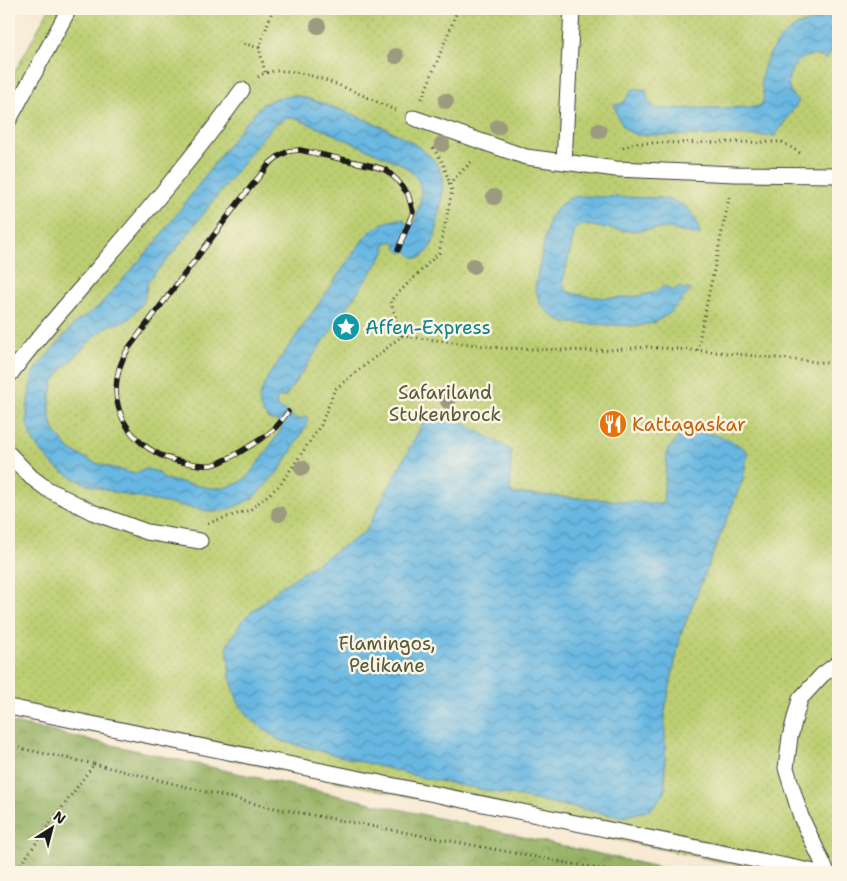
<svg xmlns="http://www.w3.org/2000/svg" width="847" height="881" viewBox="0 0 847 881" font-family="'Shantell Sans',sans-serif">
	<style>
		.forest { fill: url(#forest-crowns); stroke: #586640 }
		.park { fill: url(#park-dots); stroke: #6c7546 }
		.water { fill: url(#water-waves); stroke: #426a7f; fill-rule: evenodd }
		.lines { fill: none; stroke-linecap: round; stroke-linejoin: round }
		.lane-casing { stroke: #3d3b37; stroke-width: 17 }
		.path { stroke: #3d3b37; stroke-width: 3; stroke-dasharray: 1 4; stroke-linecap: butt }
		.lane { stroke: #fff; stroke-width: 15 }
		.rail-casing { stroke: #1c1c1c; stroke-width: 5.5 }
		.rail { stroke: #fcf5e5; stroke-width: 4; stroke-dasharray: 11; stroke-linecap: butt }
		.tree { fill: #9d9b7f }
		.labels { text-anchor: middle; dominant-baseline: central; stroke-width: 5; stroke-linejoin: round; paint-order: stroke }
		.culture-label { font-size: 19px; fill: #0d838f; stroke: #fcf5e5; text-anchor: start }
		.park-label { font-size: 19px; fill: #545a3a; stroke: #fcf5e5 }
		.food-label { font-size: 19px; fill: #c56008; stroke: #fcf5e5; text-anchor: start }
	</style>
	<defs>
		<pattern id="forest-crowns" width="20" height="18" patternUnits="userSpaceOnUse" patternTransform="scale(1.25)"><rect width="20" height="18" fill="#95b163"/><path d="M2 6a3 3 0 1 1 6 0M12 15a3 3 0 1 1 6 0" fill="none" stroke="#798f51"/></pattern>
		<pattern id="park-dots" width="8" height="8" patternUnits="userSpaceOnUse" patternTransform="scale(1.25)"><rect width="8" height="8" fill="#bcce71"/><path d="M2 2h.1M6 6h.1" fill="none" stroke="#a1b061" stroke-width="1.8" stroke-linecap="round"/></pattern>
		<pattern id="water-waves" width="16" height="10" patternUnits="userSpaceOnUse" patternTransform="scale(1.25)"><rect width="16" height="10" fill="#68b7e2"/><path d="M0 5q4-4 8 0t8 0" fill="none" stroke="#5594b6"/></pattern>
	</defs>
	<rect width="100%" height="100%" fill="#fcf5e5"/>
	<filter id="ink" filterUnits="userSpaceOnUse"><feTurbulence type="fractalNoise" baseFrequency=".02" numOctaves="2"/><feDisplacementMap in="SourceGraphic" scale="10" xChannelSelector="R" yChannelSelector="G"/><feConvolveMatrix kernelMatrix="1 2 1 2 8 2 1 2 1" color-interpolation-filters="sRGB"/></filter>
	<filter id="wash" filterUnits="userSpaceOnUse"><feTurbulence type="fractalNoise" baseFrequency=".0096" numOctaves="4" result="noise"/><feDisplacementMap in="SourceGraphic" scale="20" xChannelSelector="R" yChannelSelector="G"/><feGaussianBlur stdDeviation="1.12" result="paint"/><feColorMatrix in="noise" values="0 0 0 0 0 0 0 0 0 0 0 0 0 0 0 0 0 1.4 0 .05"/><feComposite in="paint" operator="in"/></filter>
	<g filter="url(#wash)">
		<rect width="100%" height="100%" fill="#f7ead3"/>
		<path class="forest" d="M9,722L680,872H9Z"/>
		<path class="park" d="M49,9H838V872H771L9,713V83Z"/>
		<path class="water" d="M827,9H838V42L826,60C802,42 772,84 799,101L775,136L638,135C621,131 619,120 614,105L623,103L633,89H646L648,100L656,109L756,107L762,104C766,95 761,90 761,82C763,58 780,32 802,24C808,22 815,21 821,19Z
			M295,95C328,104 422,136 438,166C446,180 442,199 439,215C436,232 436,247 420,258L413,257L407,251L401,253L396,248L397,244L392,241L385,244L384,247L386,251L285,397H280L276,401L277,406L297,419H302L305,415L307,417L308,423L280,470L253,498L230,509L214,512L134,497L92,486L75,479L54,466L35,444L27,424V407L32,376L41,362L76,322L97,308L156,242L240,129L263,104L276,98ZM287,118H296L399,163C428,181 423,194 414,224L404,223V219H402C385,220 376,226 364,238L267,378C259,398 253,405 271,421L275,420L282,428L262,458L247,477L239,483L223,488H210L164,479L158,472L151,470L145,469L138,473H131L93,462L70,450L55,432L50,418V398L54,381L61,371L97,334L110,325L127,321L144,302L148,281L173,253L263,137L274,125Z
			M578,196L660,198C684,202 696,210 700,235L677,231L671,228L626,231L584,225L578,226L575,231L563,281L565,290C583,299 627,300 647,294C653,293 659,289 665,286L673,291L678,287L691,290L670,313L654,323L637,326L564,323L554,317L541,306L535,287L549,219L558,207L568,199Z
			M458,420L511,450L510,493L663,504L667,451L685,430C711,434 728,435 748,452L743,479L681,634L665,710V793L650,810L622,817L428,779L278,740L251,719L238,702L230,677L227,645L243,619L282,586L365,532L424,421Z"/>
	</g>
	<g filter="url(#ink)">
		<g class="lines">
			<defs>
				<path id="lane" d="M414,118L526,157L564,162L616,169L735,174L838,175
					M9,120L69,9
					M564,162L572,9
					M9,376C35,340 65,307 94,273C145,214 196,154 242,90
					M9,454L31,477L47,489L92,512L147,532L200,541
					M9,707L815,872
					M827,872L801,817L786,768L790,737L800,699L822,675L838,663"/>
			</defs>
			<use href="#lane" class="lane-casing"/>
			<path class="path" d="M537,9L553,13
				M239,42L259,48
				M265,72L259,48L273,9
				M258,77C287,55 367,98 397,111
				M422,99L458,9
				M623,148L634,143L782,142L800,153
				M449,184L473,160
				M402,336L502,348L596,351L647,347L705,351L838,364
				M697,350L730,194
				M208,523L250,510L280,485L321,425L335,389L402,336L390,301L439,253L452,191L443,163L432,146
				M9,746L94,764L15,872
				M94,764L264,806L616,872"/>
			<use href="#lane" class="lane"/>
			<defs>
				<path id="rail" d="M288,412C283,418 279,425 273,430C262,439 225,463 211,465C203,466 195,464 188,463C130,455 97,401 128,349L241,199L270,163L279,156L289,151L300,150L373,166L386,170L397,180L408,194L413,212L398,250"/>
			</defs>
			<use href="#rail" class="rail-casing"/>
			<use href="#rail" class="rail"/>
		</g>
		<g class="tree">
			<circle cx="318" cy="26" r="8"/>
			<circle cx="396" cy="56" r="8"/>
			<circle cx="446" cy="101" r="8"/>
			<circle cx="498" cy="127" r="8"/>
			<circle cx="599" cy="131" r="8"/>
			<circle cx="442" cy="144" r="8"/>
			<circle cx="494" cy="197" r="8"/>
			<circle cx="473" cy="266" r="8"/>
			<circle cx="448" cy="401" r="8"/>
			<circle cx="302" cy="468" r="8"/>
			<circle cx="279" cy="514" r="8"/>
		</g>
	</g>
	<defs>
		<symbol id="sight-disc" viewBox="-11 -11 22 22"><circle r="9.5" fill="#0f9aa8" stroke="#fcf5e5"/><path d="M0-6L1.8-2.2L6-1.7L2.9 1.2L3.7 5.4L0 3.3L-3.7 5.4L-2.9 1.2L-6-1.7L-1.8-2.2Z" fill="#fff"/></symbol>
		<symbol id="restaurant-disc" viewBox="-11 -11 22 22"><circle r="9.5" fill="#e8710a" stroke="#fcf5e5"/><path d="M-5-6h1v4h1v-4h1v4h1v-4h1v5L-1.5 .5V6h-2V.5L-5-1ZM5-6V6H3V1.5H1.5Q1.5-4 5-6Z" fill="#fff"/></symbol>
	</defs>
	<g fill-rule="evenodd">
		<use href="#sight-disc" x="330" y="311" width="32" height="32"/>
		<use href="#restaurant-disc" x="597" y="408" width="32" height="32"/>
	</g>
	<g class="labels">
		<g class="culture-label">
			<text x="365" y="327">Affen-Express</text>
		</g>
		<g class="park-label">
			<text x="445" y="392">Safariland<tspan x="445" dy="22">Stukenbrock</tspan></text>
			<text x="387" y="643">Flamingos,<tspan x="387" dy="22">Pelikane</tspan></text>
		</g>
		<g class="food-label">
			<text x="632" y="424">Kattagaskar</text>
		</g>
	</g>
	<rect width="847" height="881" fill="none" stroke="#fcf5e5" stroke-width="30"/>
	<g transform="translate(52 828) rotate(36)" stroke="#fcf5e5" stroke-width="4" paint-order="stroke">
	<path d="M0-4L9 19L0 12L-9 19Z" fill="#1c1c1c"/>
	<text y="-8" font-size="14" font-weight="bold" text-anchor="middle" fill="#1c1c1c">N</text>
	</g>
</svg>
